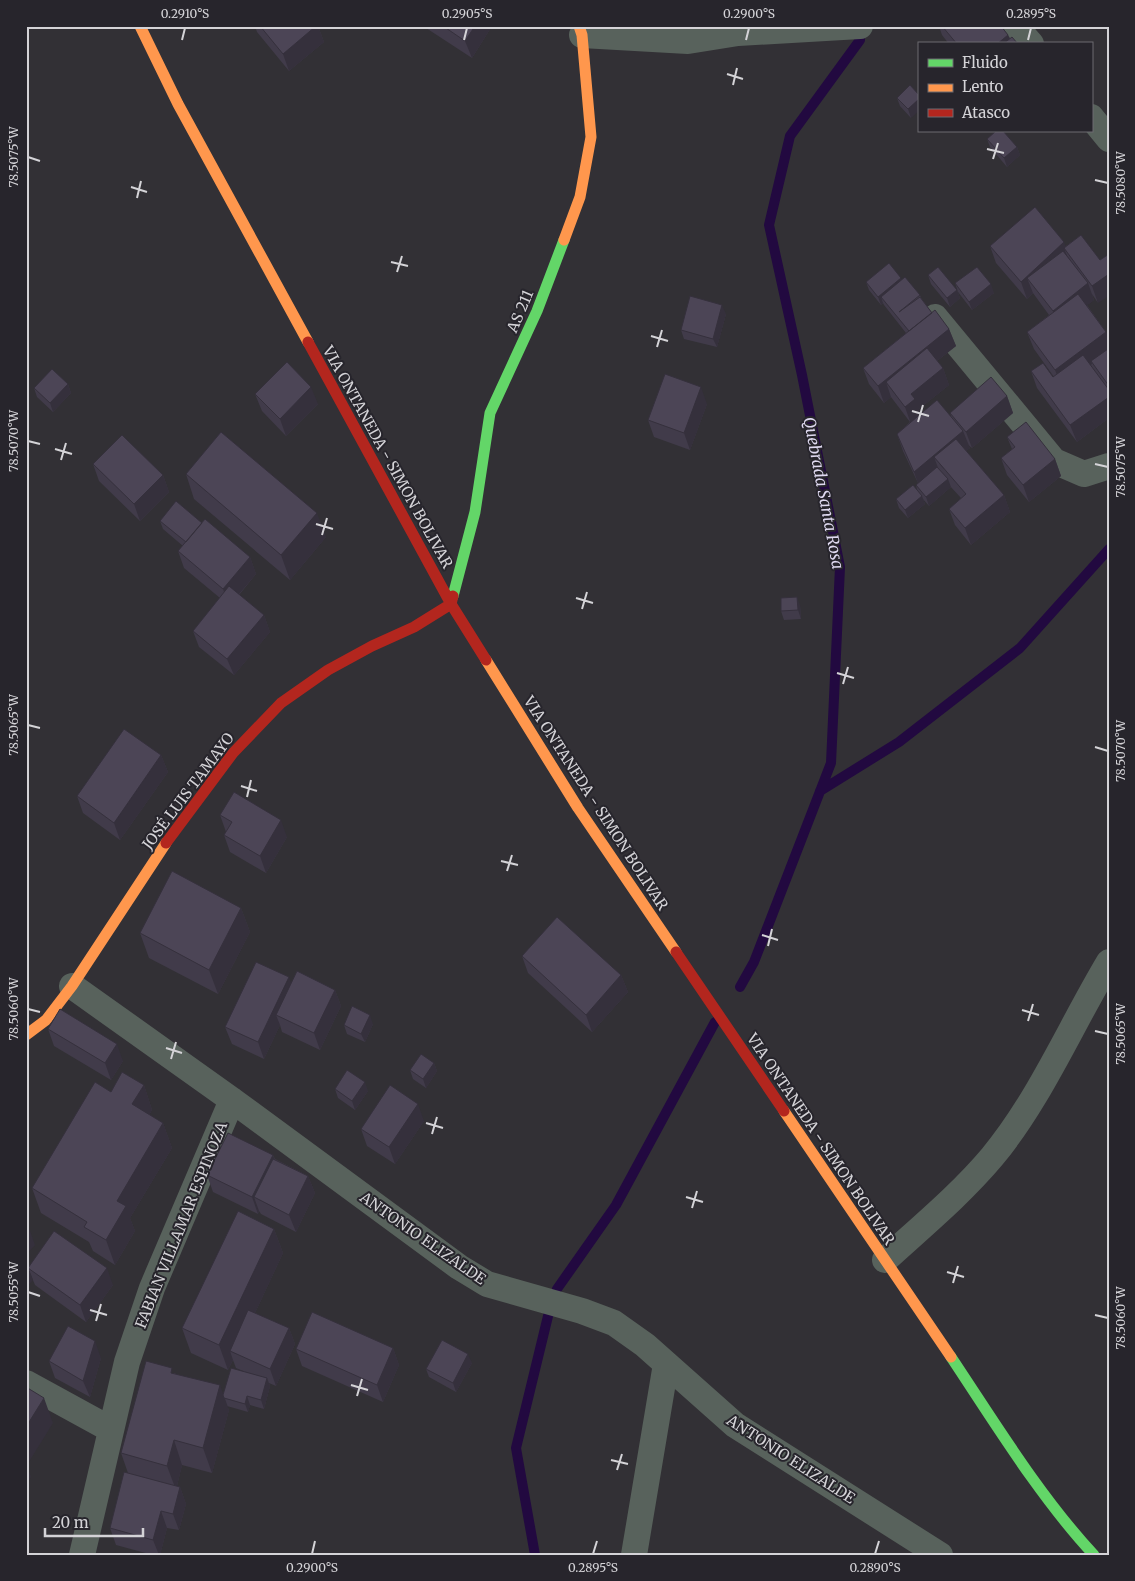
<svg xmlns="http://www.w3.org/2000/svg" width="1135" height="1581" viewBox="0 0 1135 1581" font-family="Merriweather,serif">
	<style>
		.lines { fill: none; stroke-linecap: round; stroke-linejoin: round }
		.stream { stroke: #220940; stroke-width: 10 }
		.street { stroke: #58625c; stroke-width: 26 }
		.fast { stroke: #63d668; stroke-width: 11 }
		.slow { stroke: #ff974d; stroke-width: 11 }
		.jam { stroke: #b3261e; stroke-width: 11 }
		.wall { fill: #413b4a }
		.shaded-wall { fill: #35303c }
		.building { fill: #4c4556; stroke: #35303c }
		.ticks { fill: none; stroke: #d4d3d7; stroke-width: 2 }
		.labels { text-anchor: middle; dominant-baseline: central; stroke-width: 4; stroke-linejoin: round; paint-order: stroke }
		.street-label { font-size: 15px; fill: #d4d3d7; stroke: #27252c }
		.water-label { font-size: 16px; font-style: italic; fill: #dfd9f0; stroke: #27252c }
		.neatline { fill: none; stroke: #d4d3d7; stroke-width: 2 }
		.ticks-label { font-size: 12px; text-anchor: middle; fill: #d4d3d7 }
	</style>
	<rect width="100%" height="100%" fill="#323035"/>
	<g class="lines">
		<path class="stream" d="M820,791L899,742L1020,648L1109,549
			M740,987L754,962L831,763L840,567L802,375L769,225L790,136L860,40
			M557,1289L616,1205L715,1022
			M535,1555L516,1448L549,1312"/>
		<path class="street" d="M1015,26L1031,44
			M582,35L688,41L738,33L860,26
			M1091,117L1109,139
			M935,317L1054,461L1084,474L1109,466
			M72,986L232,1100L459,1267L487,1284L582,1311L614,1323L645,1345L735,1425L940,1555
			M885,1260C921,1227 960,1195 992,1157C1040,1099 1070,1027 1109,962
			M26,1383L110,1429
			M82,1555L127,1362L152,1288L232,1100
			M634,1555L666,1364"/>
		<path class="fast" d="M453,596L475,512L490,413L537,311L564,240
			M951,1357C995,1423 1040,1497 1094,1555"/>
		<path class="slow" d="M140,26L178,104L308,342
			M564,240L580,197L591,137L582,35L579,26
			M486,660L578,808L676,952
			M26,1035L46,1020L72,986L166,843
			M784,1111L951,1357"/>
		<path class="jam" d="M308,342L451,604L486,660
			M166,843L233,753L281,703L328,670L372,646L414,627L451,604L453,596
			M676,952L784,1111"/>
	</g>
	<path class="wall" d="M255,26H318L324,42L289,71L257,32Z
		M423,26H492L472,58Z
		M939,26H1001L1008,35L1010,38L1018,44H949L942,35Z
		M910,85L911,118L900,106L897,98Z
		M987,139L1017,147L1020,155L1007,167L990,147Z
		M1081,235L1098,303L1092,294L1094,300L1087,305L1106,332L1109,339V418L1077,442L1037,388L1031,371L1053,377H1054L1034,349L1027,332L1049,315L1033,293L1027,299L996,263L990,246H1066Z
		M928,275L957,290L960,298L950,307L931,284Z
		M902,280L920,295L921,298L932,313L949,329L956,346L937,361L943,368L949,385L919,409L920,414L951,416L950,413L1007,396L1013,413L972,448L968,445L970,448L966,451L1004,495L1010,512L971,545L955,525L949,509L961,498L950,486L951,487L929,506L923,499L925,504L908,518L899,508L896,499L917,490L916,485L918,483L903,451L897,434L910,422L891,397L884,403L869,384L863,368L906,333L884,305L883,303L881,305L869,290L866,282Z
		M955,283L994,293L972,310L958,292Z
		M726,314L717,347L684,339L681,330Z
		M68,384L71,393L53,412L37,397L34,388Z
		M255,394L318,404L286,436L262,411Z
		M707,404L690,450L654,437L648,420Z
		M1007,437L1055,459L1061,476L1029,502L1007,475L1001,458L1012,449Z
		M93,464L163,475L169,492L140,521L99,481Z
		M186,474L326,537L290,580L194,499Z
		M160,521L202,523L250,557L256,574L239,595L264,615L270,632L234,675L199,647L193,631L220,598L184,568L178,551L183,546L163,529Z
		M800,605L801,619L784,620L781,611Z
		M161,755L168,772L120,840L83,813L77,796Z
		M220,815L287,837L266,873L230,852L224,835L226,832Z
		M241,908L250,932L218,994L149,958L140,933Z
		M522,956L621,975L628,992L592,1032L528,973Z
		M291,984L335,990L341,1006L320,1050L282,1032L280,1025L264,1059L232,1044L225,1027Z
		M373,1024L365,1042L347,1034L344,1025Z
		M48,1029L123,1061L111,1080L54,1046Z
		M434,1063L437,1071L426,1088L413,1079L410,1070Z
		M144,1085L152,1110L149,1115L163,1123L172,1148L130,1218L135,1231L115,1265L93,1251L89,1242L41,1213L32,1188L111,1092Z
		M335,1089L368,1091L355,1110L338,1098Z
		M424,1121L395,1164L367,1146L361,1129Z
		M273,1155L275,1159L308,1176L315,1193L296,1232L261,1214L259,1211L258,1214L213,1192L207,1175Z
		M274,1229L283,1253L255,1313L289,1328L295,1344L276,1386L269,1383L270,1386L264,1409L250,1405L248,1412L227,1406L229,1410L212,1473L182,1465L177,1486L180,1487L186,1504L179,1530L167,1528L160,1555H153L116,1545L110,1528L128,1473L121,1453L174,1373L223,1395L243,1371L236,1368L233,1360L228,1370L191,1353L182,1328Z
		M28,1268L113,1285L86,1322L35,1285Z
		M393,1348L399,1365L383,1402L302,1366L296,1349Z
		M101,1358L90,1397L55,1378L49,1361Z
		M472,1363L456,1392L429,1377L426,1369Z"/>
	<path class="shaded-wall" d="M316,26H318L324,42L289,71L283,54Z
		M475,26H492L472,58L465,41Z
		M1008,35L1012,44H997Z
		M919,99V111L911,118L908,109Z
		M1017,147L1020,155L1007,167L1004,158Z
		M1064,242L1069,254L1064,248L1069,261L1027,278L1033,293L1027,299L1021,282Z
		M1109,274V296L1098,303L1092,286Z
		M901,278L904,287L881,297L883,303L881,305L878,297Z
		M1088,283L1094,300L1059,328L1053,311Z
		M991,284L994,293L972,310L969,302Z
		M957,290L960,298L950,307L947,298Z
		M722,305L726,314L717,347L713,339Z
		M949,329L956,346L895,394L886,382L891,397L884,403L878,386Z
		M1106,332L1109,339V352L1091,361L1092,364L1062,387L1055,370Z
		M943,368L949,385L919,409L921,416L911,424L905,407L911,394Z
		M68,384L71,393L53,412L50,403Z
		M311,387L318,404L286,436L280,419Z
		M701,387L707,404L690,450L684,433Z
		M1007,396L1013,413L972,448L966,432Z
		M1109,397V418L1077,442L1070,425Z
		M963,431L970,448L944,469L934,457L940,473L920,489L914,472Z
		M1055,459L1061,476L1029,502L1023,485Z
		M163,475L169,492L140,521L134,504Z
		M948,479L951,487L929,506L926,497Z
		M1004,495L1010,512L971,545L965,528Z
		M922,496L925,504L908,518L905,510Z
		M317,513L326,537L290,580L281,555Z
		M250,557L256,574L229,606L223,589Z
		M797,597L800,605L801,619L798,610Z
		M264,615L270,632L234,675L227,659Z
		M161,755L168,772L120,840L114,823Z
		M281,820L287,837L266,873L260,856Z
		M241,908L250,932L218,994L209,970Z
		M621,975L628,992L592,1032L586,1015Z
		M289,977L295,994L276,1015L280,1025L264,1059L258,1042Z
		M335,990L341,1006L320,1050L314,1033Z
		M370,1015L373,1024L365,1042L361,1034Z
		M117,1044L123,1061L111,1080L105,1063Z
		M434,1063L437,1071L426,1088L423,1079Z
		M365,1082L368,1091L355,1110L352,1101Z
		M144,1085L152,1110L141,1129L132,1104Z
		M418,1104L424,1121L395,1164L389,1147Z
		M163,1123L172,1148L130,1218L135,1231L115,1265L106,1240L117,1201Z
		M273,1155L279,1171L254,1197L259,1211L258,1214L252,1197Z
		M308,1176L315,1193L296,1232L289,1215Z
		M29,1228L35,1245L26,1255V1231Z
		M274,1229L283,1253L236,1354L230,1351L233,1360L228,1370L219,1345Z
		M107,1268L113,1285L86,1322L80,1305Z
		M30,1272L33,1280L26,1288V1276Z
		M289,1328L295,1344L276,1386L270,1369Z
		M95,1341L101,1358L90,1397L83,1381Z
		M393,1348L399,1365L383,1402L377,1385Z
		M468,1354L472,1363L456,1392L453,1383Z
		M267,1378L270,1386L264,1409L261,1400Z
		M220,1385L229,1410L212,1473L203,1448Z
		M247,1396L250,1405L248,1412L245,1404Z
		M44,1398L53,1423L27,1465L31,1477L26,1485V1427Z
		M174,1440L182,1465L176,1490L167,1466Z
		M180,1487L186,1504L179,1530L173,1514Z
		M161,1511L167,1528L160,1555H159L153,1540Z"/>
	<path class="building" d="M260,26H316L283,54Z
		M443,26H475L465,41Z
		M942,26H1001L1008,35L997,44H957Z
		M1012,37L1018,44H1003Z
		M910,85L919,95V99L908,109L897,98Z
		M996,131H1003L1017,147L1004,158L987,139Z
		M1035,207L1064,242L1021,282L990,246Z
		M1081,235L1100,260L1109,254V274L1092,286L1064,248Z
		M1063,251L1088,283L1053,311L1027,278Z
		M889,263L901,278L878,297L866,282Z
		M938,267L957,290L947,298L928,275Z
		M977,267L991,284L969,302L955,283Z
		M905,277L920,295L899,312L920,297L932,313L909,331L881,297Z
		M1078,294L1106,332L1055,370L1027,332Z
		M690,296L722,305L713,339L681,330Z
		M935,310L949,329L878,386L863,368Z
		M927,348L943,368L911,394L915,399L905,407L886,382Z
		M1108,349L1109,350V386L1091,361Z
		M1083,355L1109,390V397L1070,425L1031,371L1043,363L1053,377Z
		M287,362L311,387L280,419L255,394Z
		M52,369L68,384L50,403L34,388Z
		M665,374L701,387L684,433L648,420Z
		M991,377L1007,396L966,432L950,413Z
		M937,400L963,431L914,472L897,434Z
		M1026,422L1055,459L1023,485L1001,458L1015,447L1007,437Z
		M221,432L317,513L281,555L186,474Z
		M122,435L163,475L134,504L93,464Z
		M956,439L1004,495L965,528L949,509L966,494L934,457Z
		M937,467L948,479L926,497L916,485Z
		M913,485L922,496L905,510L896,499Z
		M176,501L202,523L186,542L160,521Z
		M205,519L250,557L223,589L178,551Z
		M229,586L264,615L227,659L193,631Z
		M797,597L798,610L781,611V598Z
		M124,729L161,755L114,823L77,796Z
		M234,792L281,820L260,856L224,835L232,822L220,815Z
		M172,871L241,908L209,970L140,933Z
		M557,917L621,975L586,1015L522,956Z
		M256,962L289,977L258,1042L225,1027Z
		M297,971L335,990L314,1033L276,1015Z
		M352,1006L370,1015L361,1034L344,1025Z
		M60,1009L117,1044L105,1063L48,1029Z
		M421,1054L434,1063L423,1079L410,1070Z
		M347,1070L365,1082L352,1101L335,1089Z
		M122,1072L144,1085L132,1104L163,1123L117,1201L126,1206L106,1240L84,1227L87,1222L32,1188L95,1082L111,1092Z
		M390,1085L418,1104L389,1147L361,1129Z
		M228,1133L273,1155L252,1197L207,1175Z
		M273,1159L308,1176L289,1215L254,1197Z
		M238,1211L274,1229L219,1345L182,1328Z
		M54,1231L107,1268L80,1305L28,1268Z
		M26,1268L30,1272L26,1276Z
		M248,1310L289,1328L270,1369L230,1351Z
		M312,1312L393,1348L377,1385L296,1349Z
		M68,1326L95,1341L83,1381L49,1361Z
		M442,1340L468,1354L453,1383L426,1369Z
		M146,1361L172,1368L171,1373L220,1385L203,1448L174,1440L167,1466L121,1453Z
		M231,1368L267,1378L261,1400L247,1396L245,1404L224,1398L223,1395Z
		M26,1387L44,1398L26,1427Z
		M124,1472L180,1487L173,1514L161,1511L153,1540L110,1528Z"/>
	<path class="ticks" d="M182,40L185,28M464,40L467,28M746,40L749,28M1028,40L1031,28M727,74L743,79M733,85L737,68M987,149L1004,153M28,157L40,161M993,159L998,143M1095,180L1108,183M131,187L147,192M137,198L141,181M391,262L408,266M397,272L402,256M651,336L668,341M657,347L662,330M912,411L929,416M918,422L923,405M28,441L40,444M55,449L72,454M61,460L66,443M1095,464L1108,467M316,524L333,529M322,535L327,518M576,598L593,603M582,609L587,592M837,673L854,678M843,684L848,667M28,725L40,728M1095,747L1108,751M241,786L257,791M247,797L251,780M501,861L518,865M507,871L512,855M762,935L778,940M768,946L772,929M28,1009L40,1012M1022,1010L1039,1015M1028,1021L1033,1004M1095,1031L1108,1034M166,1048L182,1053M171,1059L176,1042M426,1123L443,1128M432,1134L437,1117M686,1197L703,1202M692,1208L697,1191M947,1272L964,1277M953,1283L958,1266M28,1292L40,1296M90,1310L107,1315M1095,1315L1108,1318M96,1321L101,1304M351,1385L368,1390M357,1396L362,1379M611,1460L628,1464M617,1470L622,1454M312,1554L315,1541M593,1554L597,1541M875,1554L879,1541"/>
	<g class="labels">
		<g class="street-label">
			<text transform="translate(520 311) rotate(-67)">AS 211</text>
			<text transform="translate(388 457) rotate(61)">VIA ONTANEDA - SIMON BOLIVAR</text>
			<text transform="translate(188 791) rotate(-53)">JOSÉ LUIS TAMAYO</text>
			<text transform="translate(596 803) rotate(57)">VIA ONTANEDA - SIMON BOLIVAR</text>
			<text transform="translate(821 1139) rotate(56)">VIA ONTANEDA - SIMON BOLIVAR</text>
			<text transform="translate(181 1225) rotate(-68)">FABIAN VILLAMAR ESPINOZA</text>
			<text transform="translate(423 1238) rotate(35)">ANTONIO ELIZALDE</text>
			<text transform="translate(791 1459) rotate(33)">ANTONIO ELIZALDE</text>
		</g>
		<g class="water-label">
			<text transform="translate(824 493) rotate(79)">Quebrada Santa Rosa</text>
		</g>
	</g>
	<rect width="1135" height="1581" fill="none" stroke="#27252c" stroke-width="55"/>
	<rect x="918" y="42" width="175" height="90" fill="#27252c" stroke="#6c6b70"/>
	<rect x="928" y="59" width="25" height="8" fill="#63d668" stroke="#6c6b70"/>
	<text x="962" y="68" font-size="15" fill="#d4d3d7">Fluido</text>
	<rect x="928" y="84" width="25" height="8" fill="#ff974d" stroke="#6c6b70"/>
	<text x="962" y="92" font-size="15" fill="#d4d3d7">Lento</text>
	<rect x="928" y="109" width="25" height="8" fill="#b3261e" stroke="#6c6b70"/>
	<text x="962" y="118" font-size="15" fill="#d4d3d7">Atasco</text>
	<path d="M45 1528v8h98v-8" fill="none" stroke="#d4d3d7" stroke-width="2.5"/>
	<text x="52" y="1528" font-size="15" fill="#d4d3d7" stroke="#27252c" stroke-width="4" paint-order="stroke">20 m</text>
	<rect x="28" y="28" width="1080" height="1526" class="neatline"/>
	<g class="ticks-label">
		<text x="185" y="18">0.2910°S</text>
		<text x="467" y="18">0.2905°S</text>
		<text x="749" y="18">0.2900°S</text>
		<text x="1031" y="18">0.2895°S</text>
		<text transform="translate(14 157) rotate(-90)" y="4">78.5075°W</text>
		<text transform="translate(1121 183) rotate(-90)" y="4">78.5080°W</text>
		<text transform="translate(14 441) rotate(-90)" y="4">78.5070°W</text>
		<text transform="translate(1121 467) rotate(-90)" y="4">78.5075°W</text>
		<text transform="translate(14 725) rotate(-90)" y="4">78.5065°W</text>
		<text transform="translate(1121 751) rotate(-90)" y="4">78.5070°W</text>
		<text transform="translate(14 1009) rotate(-90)" y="4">78.5060°W</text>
		<text transform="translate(1121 1034) rotate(-90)" y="4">78.5065°W</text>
		<text transform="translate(14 1292) rotate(-90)" y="4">78.5055°W</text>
		<text transform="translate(1121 1318) rotate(-90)" y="4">78.5060°W</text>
		<text x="312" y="1572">0.2900°S</text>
		<text x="593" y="1572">0.2895°S</text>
		<text x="875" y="1572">0.2890°S</text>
	</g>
</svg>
